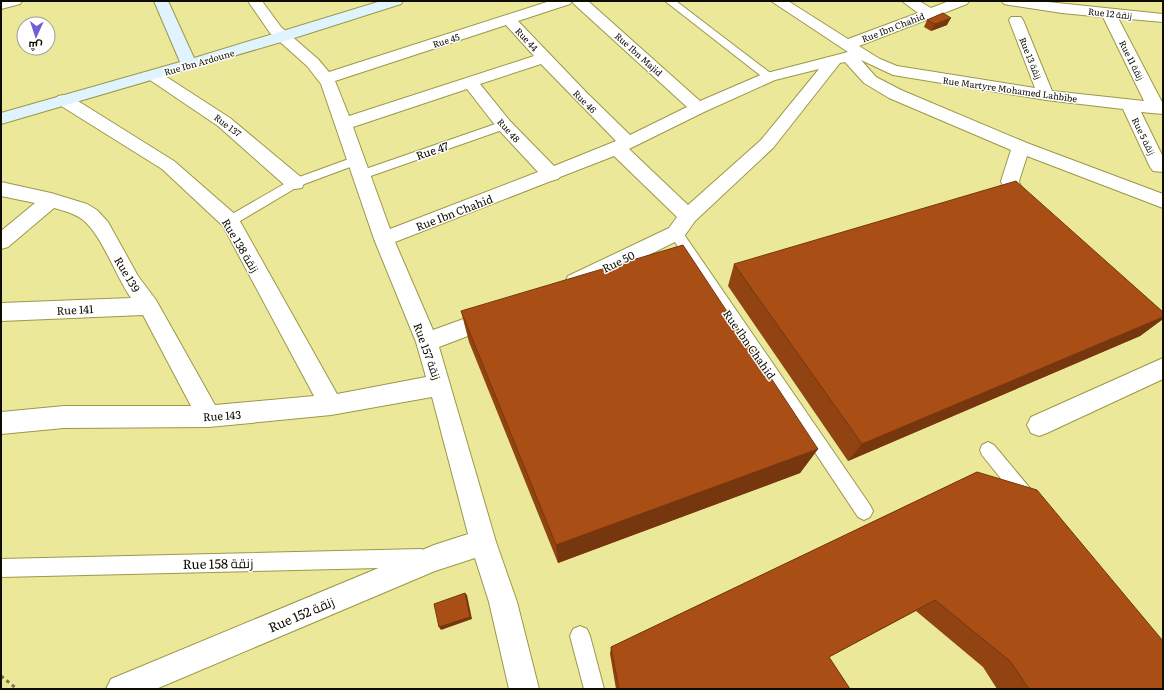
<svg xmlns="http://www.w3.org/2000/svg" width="1164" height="690" viewBox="0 0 1164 690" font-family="Literata,Cairo,serif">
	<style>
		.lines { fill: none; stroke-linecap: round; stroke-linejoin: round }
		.lane-casing { stroke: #9b984a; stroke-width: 2 }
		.street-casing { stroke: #9b984a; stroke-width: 2 }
		.secondary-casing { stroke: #9b984a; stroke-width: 2 }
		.path { stroke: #7b794c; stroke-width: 3; stroke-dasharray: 3.5 3.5; stroke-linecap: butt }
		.lane { fill: #fff; fill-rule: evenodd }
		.street { fill: #fff; fill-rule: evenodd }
		.secondary { fill: #dff4fe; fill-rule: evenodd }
		.wall { fill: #914312 }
		.shaded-wall { fill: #76370f }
		.building { fill: #a94e15; stroke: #76370f }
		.labels { text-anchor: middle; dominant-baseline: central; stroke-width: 3; stroke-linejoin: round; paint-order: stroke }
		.far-street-label { font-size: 9px; fill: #0e0c00; stroke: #fff }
		.street-label { font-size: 11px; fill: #0e0c00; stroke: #fff }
		.near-street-label { font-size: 13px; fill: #0e0c00; stroke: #fff }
	</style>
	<rect width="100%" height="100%" fill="#ebe999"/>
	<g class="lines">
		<defs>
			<path id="lane" d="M665,1H676L773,75L774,77L773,79H765Z
				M504,121L510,125L508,128L365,178H357L355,175L357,172Z
				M357,156L361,157L363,160L361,163L299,186L235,224L230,226L225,224L223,221L225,218L291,180Z
				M676,228L681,230L870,505L873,511L870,517L864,520L858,517L671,236L669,233L671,230Z
				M988,442L994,445L1034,493L1037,499L1034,505L1028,507L1022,505L982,455L980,450L982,445Z
				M421,549L427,552L430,558L427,564L421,567L1,577V559Z
				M580,626L587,629L590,636L604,689H584L570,636L573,629Z"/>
			<path id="street" d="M1,1H22L20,4L1,9Z
				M248,1H262L281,27L318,59L329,72L550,1H588L700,101L763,74L848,52L771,1H788L848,39L918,13L902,1H919L931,8L949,1H969L967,4L859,46L880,59L897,66L1035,88L1009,20L1011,17H1021L1023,20L1052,91L1144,101L1103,17L1062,13L1009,5L1004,4L1002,1H1038L1163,14V22L1118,18L1163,104V114L1141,112L1163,157V172L1153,171L1150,167L1123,109L1046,100L893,75L861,60L876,77L901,90L1027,143L1163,194V208L1027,156L1019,181L1021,187L1038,205L1036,210C1019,215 1005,195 1001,181L1011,150L889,98L864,83L845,62L840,63L773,148L695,221L683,238L582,288L575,290L568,288L565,282L568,276L669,228L677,217L614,156L560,177L558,179L551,181L395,242L433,330L494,308L502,311L505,317L502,323L439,347L496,542L517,602L539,689H509L489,602L475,558L435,571L156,689H106L111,679L434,545L468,534L432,397L331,415L209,427L64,428L1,434V412L64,406H191L143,315L1,321V303L131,298C116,277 102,235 83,220C74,213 64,211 54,208L8,247L1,249V231L35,203L1,196V182L51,193L87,204L97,210L108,222L138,276L156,300L215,405L314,396L223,226L162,169L58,104L56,100L58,96L64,95L70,96L174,161L237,216L337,394L426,377L416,342L374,239L321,84L307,66L270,33ZM572,1L574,4L687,107L630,135L587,93L518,21L570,4ZM506,25L534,56L349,116L335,81ZM541,64L616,141L554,166L510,121L480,84ZM819,69L761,140L688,205L629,149L704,112L775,80ZM467,89L498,129L538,172L390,229L353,127Z
				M153,70L159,72L230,118L302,178L304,183L302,188L295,189L288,188L218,126L147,78L145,75L147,72Z
				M1163,358V379L1047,433L1039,436L1031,433L1027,425L1031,417Z"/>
			<path id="secondary" d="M154,1H168L194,58L381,1H403L401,4L288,40L1,124V113L180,62Z"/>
		</defs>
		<use href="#lane" class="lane-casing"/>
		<use href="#street" class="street-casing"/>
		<use href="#secondary" class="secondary-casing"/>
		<path class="path" d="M1,676L17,689"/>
		<use href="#lane" class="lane"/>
		<use href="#street" class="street"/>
		<use href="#secondary" class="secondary"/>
	</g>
	<path class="wall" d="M927,20L947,25L931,31L924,27Z
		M734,264L1163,312V319L1140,336L848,461L728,286Z
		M461,311L818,449L800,473L558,563L469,342Z
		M977,472L1163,689H997L983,667L916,611L829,657L850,689H616L610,654L611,647Z"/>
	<path class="shaded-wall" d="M951,18L947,25L931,31L935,24Z
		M1163,317V319L1140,336L848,461L862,444Z
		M818,449L800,473L558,563L556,545Z
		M465,593L467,595L472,619L441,630L439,627Z"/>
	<path class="building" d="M943,13L951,18L935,24L927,20Z
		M1016,181L1163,312V317L862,444L734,264Z
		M683,245L818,449L556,545L461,311Z
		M977,472L1037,490L1163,641V689H1029L1010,661L935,600L829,657L850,689H619L611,647Z
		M465,593L470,617L439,627L434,604Z"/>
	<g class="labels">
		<g class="far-street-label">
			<text transform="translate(1110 13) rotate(6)">Rue 12 زنقة</text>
			<text transform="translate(893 27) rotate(-21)">Rue Ibn Chahid</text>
			<text transform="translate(527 39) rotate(47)">Rue 44</text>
			<text transform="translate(446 40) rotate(-18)">Rue 45</text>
			<text transform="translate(639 54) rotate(42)">Rue Ibn Majid</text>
			<text transform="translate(1031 58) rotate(68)">Rue 13 زنقة</text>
			<text transform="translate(1132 60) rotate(63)">Rue 11 زنقة</text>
			<text transform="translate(199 62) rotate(-16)">Rue Ibn Ardoune</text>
			<text transform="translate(1010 89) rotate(8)">Rue Martyre Mohamed Lahbibe</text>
			<text transform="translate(585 101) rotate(45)">Rue 46</text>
			<text transform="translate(228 125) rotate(37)">Rue 137</text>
			<text transform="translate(509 130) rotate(48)">Rue 48</text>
			<text transform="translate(1144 136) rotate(64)">Rue 5 زنقة</text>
		</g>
		<g class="street-label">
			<text transform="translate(432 150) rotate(-19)">Rue 47</text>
			<text transform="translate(454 212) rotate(-21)">Rue Ibn Chahid</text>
			<text transform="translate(241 245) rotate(59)">Rue 138 زنقة</text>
			<text transform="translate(618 261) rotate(-26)">Rue 50</text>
			<text transform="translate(128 274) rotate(59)">Rue 139</text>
			<text transform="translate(75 309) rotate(-3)">Rue 141</text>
			<text transform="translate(750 344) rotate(55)">Rue Ibn Chahid</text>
			<text transform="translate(428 351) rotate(70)">Rue 157 زنقة</text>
			<text transform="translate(222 415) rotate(-4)">Rue 143</text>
		</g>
		<g class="near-street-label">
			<text transform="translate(218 563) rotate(-1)">Rue 158 زنقة</text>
			<text transform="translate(301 614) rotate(-23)">Rue 152 زنقة</text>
		</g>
	</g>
	<rect width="1164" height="690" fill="none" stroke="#0e0c00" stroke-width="4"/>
	<g transform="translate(36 36) rotate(183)"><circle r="19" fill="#ffffff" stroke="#9f9e99"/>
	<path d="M0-3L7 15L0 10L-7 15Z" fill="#725dd7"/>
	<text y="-6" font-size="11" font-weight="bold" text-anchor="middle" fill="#0e0c00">ش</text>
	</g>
</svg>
